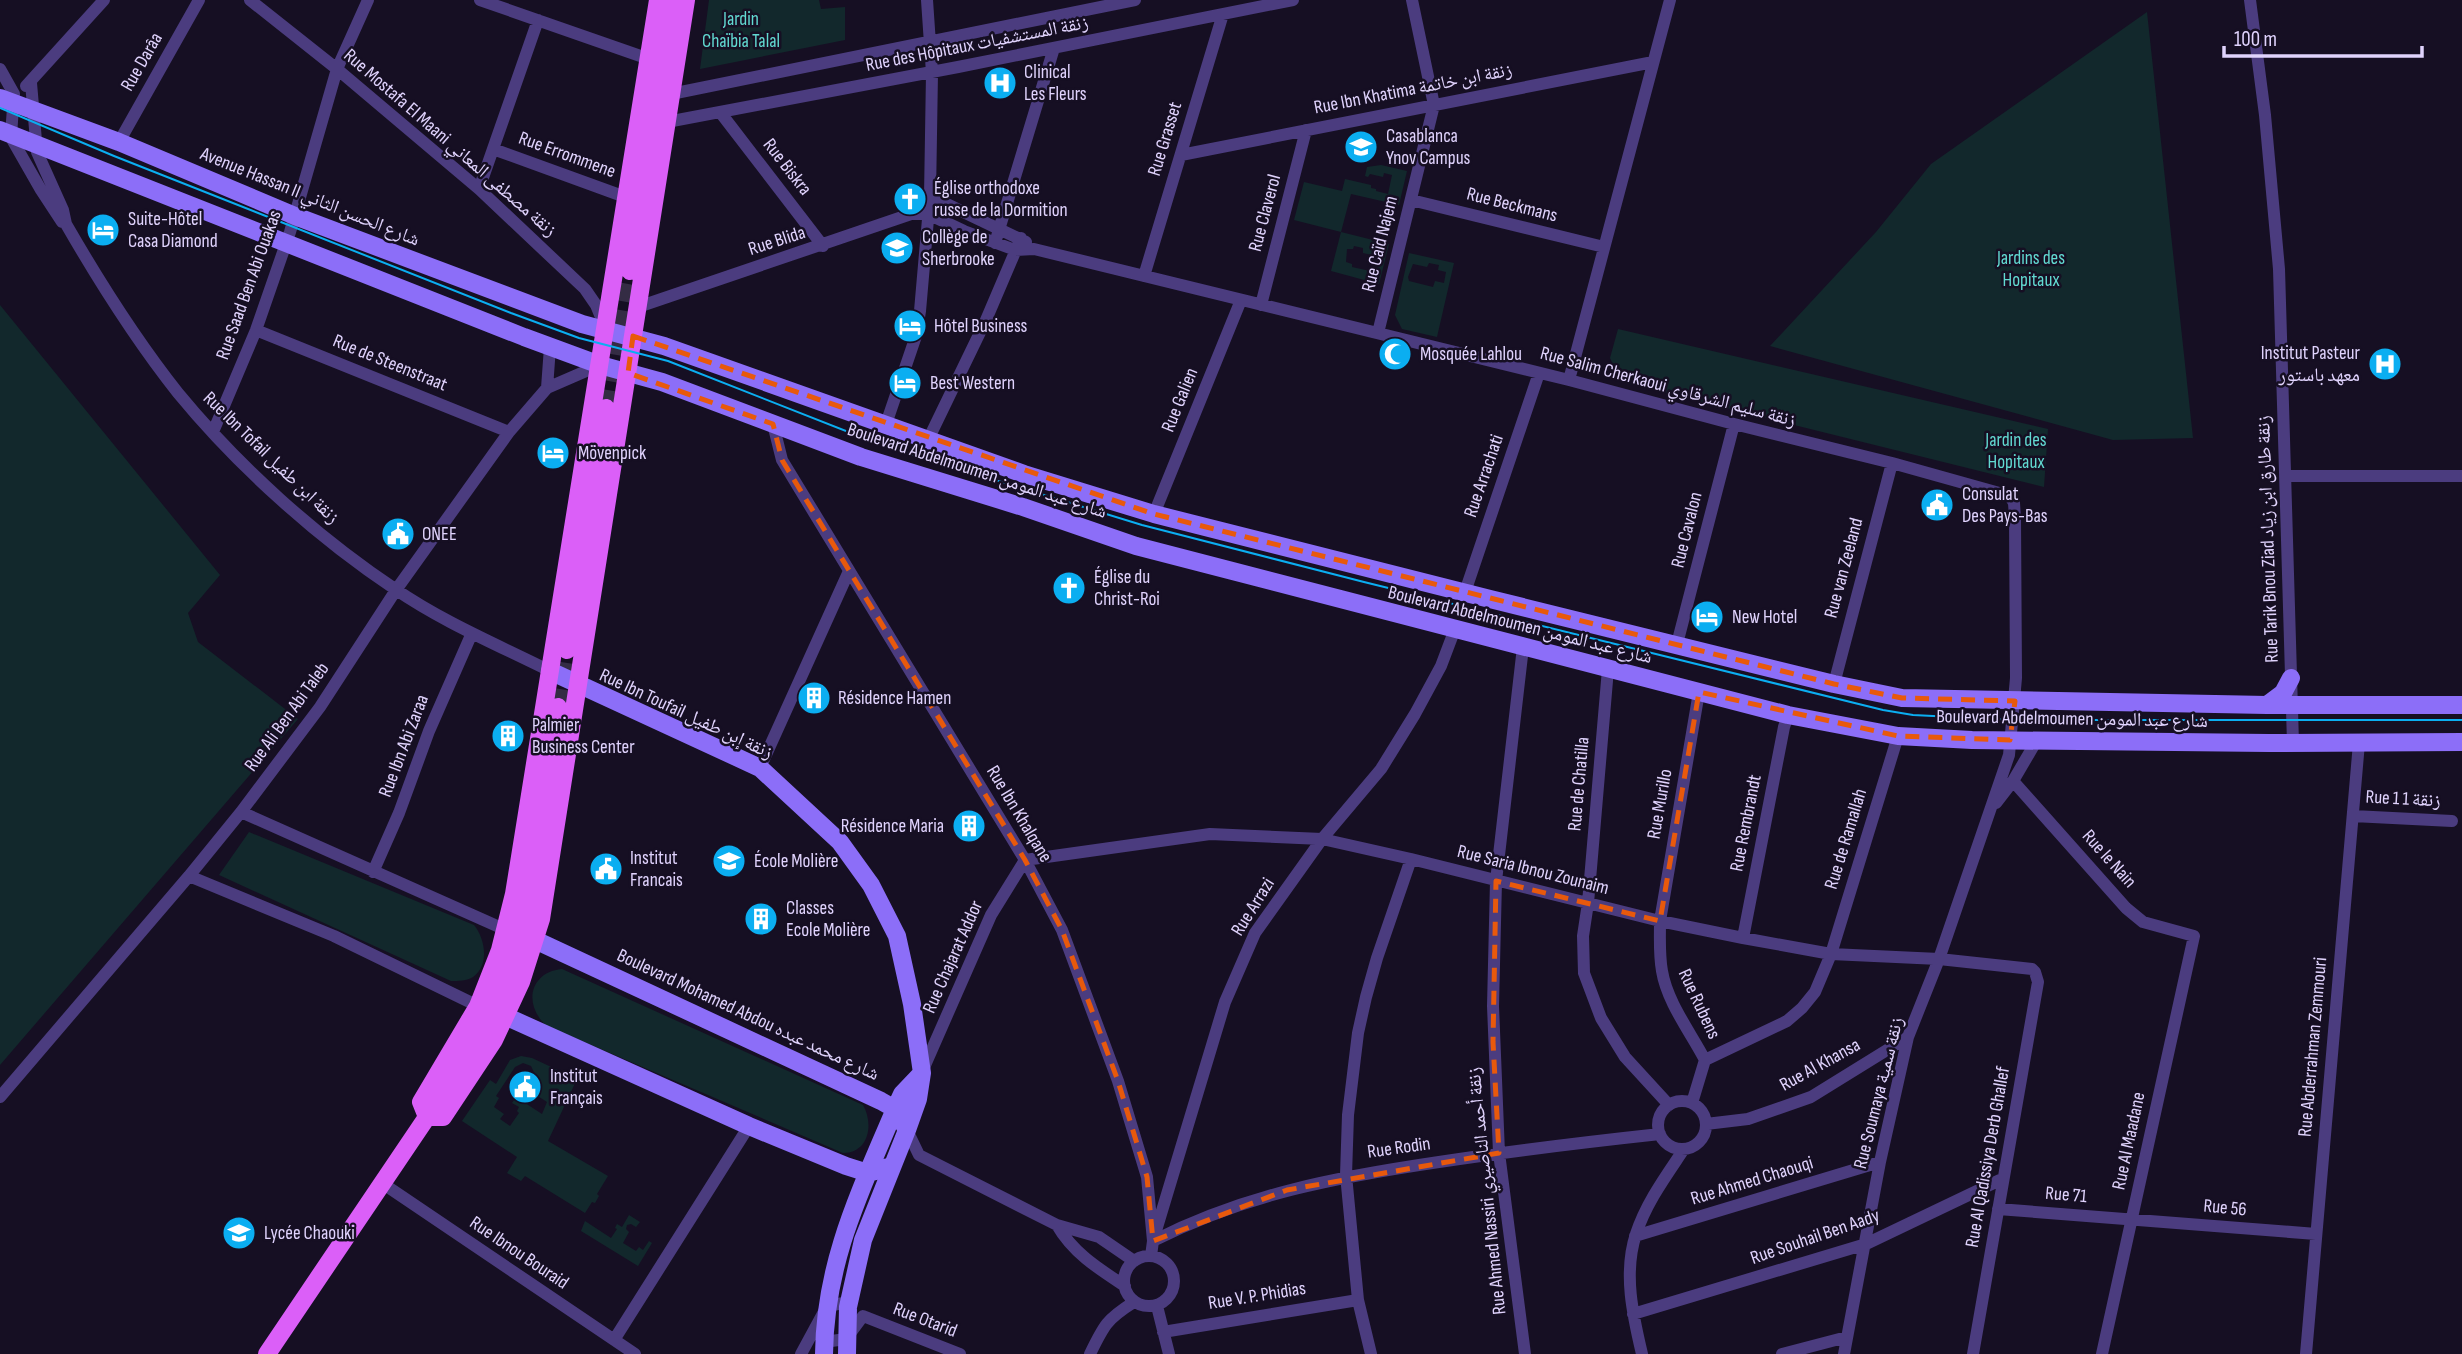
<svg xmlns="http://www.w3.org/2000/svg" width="2462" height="1354" viewBox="0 0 2462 1354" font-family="'Sofia Sans Condensed','Noto Naskh Arabic',sans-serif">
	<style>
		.green { fill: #12282c; fill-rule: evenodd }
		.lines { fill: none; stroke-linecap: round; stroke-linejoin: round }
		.primary-tunnel { stroke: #342c44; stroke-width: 18; stroke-dasharray: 18 9; stroke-linecap: butt }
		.street { stroke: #4b3c7f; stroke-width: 12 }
		.secondary { stroke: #8c6ef8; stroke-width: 18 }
		.primary { stroke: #db5ff8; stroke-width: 18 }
		.tram { stroke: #0baef1; stroke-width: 2 }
		.marked { fill: none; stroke: #e8590c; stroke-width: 5; stroke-dasharray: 14 9; stroke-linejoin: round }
		.labels { text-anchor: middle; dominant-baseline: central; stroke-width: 5; stroke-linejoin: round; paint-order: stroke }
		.park-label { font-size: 19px; fill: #62dad2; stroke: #160f23 }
		.street-label { font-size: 19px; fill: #e0d3fd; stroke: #160f23 }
		.poi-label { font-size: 19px; fill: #e0d3fd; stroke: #160f23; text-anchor: start }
	</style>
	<rect width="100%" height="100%" fill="#160f23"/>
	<path class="green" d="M709,0H819L821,9L845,7V40L700,69Z
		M2147,12L2193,438L2113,440L1770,346L1876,232L1931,164Z
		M1381,165L1407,171L1399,205L1351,194L1341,232L1389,244L1379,284L1331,271L1341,232L1294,220L1304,182L1342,191L1345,179L1371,185V188L1376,189V191L1388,194L1392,175L1384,173L1383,177L1370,174L1368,177L1365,176L1367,167ZM1354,246L1363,248V253L1376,256L1370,271L1352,267V264L1346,262L1347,249H1353Z
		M1409,253L1454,263L1437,337L1402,329L1395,315ZM1429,263L1439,265L1438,270L1446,272L1444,283L1435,281L1433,287L1409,281L1408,277L1413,264L1427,267Z
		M0,305L220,575L188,613L198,642L298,719L0,1065Z
		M1618,329L2048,429L2044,487L1621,382L1610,358Z
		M249,832L474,925C485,938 490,965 473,977C467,981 458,981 451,981L219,875Z
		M562,969L863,1105C874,1124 869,1153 843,1153L547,1026C523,1006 529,972 562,969Z
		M521,1056L532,1058L577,1079L548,1141L608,1176L597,1194L599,1196L595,1203L592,1202L585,1213L525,1176L521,1181L507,1173L517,1157L462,1121L490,1080L496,1084L510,1060ZM523,1063L531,1066L540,1085L530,1091L547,1102L542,1114L516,1097L512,1103L519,1107L517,1111L519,1113L510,1126L500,1119L504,1114L494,1107L499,1098L496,1096L515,1067Z
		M629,1215L640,1222L636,1227L631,1224L627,1225L626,1229L629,1232L623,1243L636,1251L639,1247L643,1250L649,1241L652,1243L638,1266L581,1231L585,1221L611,1238L617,1229L615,1228L617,1224L622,1227Z"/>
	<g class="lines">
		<path class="primary-tunnel" d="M606,408L630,271
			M558,707L567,650"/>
		<path class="street" d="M250,0L337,69L479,189L585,289L596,305L605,327
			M480,0L649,59
			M2250,0L2265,115L2279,269L2293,743
			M0,69L14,94
			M31,83L37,152L63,210L66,224C100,283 136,340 178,393C238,466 317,537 395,589C443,622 498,645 550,671
			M26,86L104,0
			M14,94L11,135L13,141L41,190L62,222
			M671,94L1135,0
			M720,112L823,246
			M667,122L958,67L1293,0
			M119,142L199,0
			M493,149L628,198
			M1181,155L1653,62
			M479,189L538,20
			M930,196L1026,242
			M1411,200L1604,247
			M995,243L1054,48
			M1144,276L1223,14
			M1261,305L1306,130
			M638,307L911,214H928L964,231L1015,250L1034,249L1569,380L1734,424L1892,463L2010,496L2014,503L2015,518L2016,678L2009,755L1939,959L1908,1037L1880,1162L1844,1354
			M256,330L509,432
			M1378,333L1434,105L1412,0
			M1569,380L1670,0
			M547,388L550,347
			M773,424L782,460L1025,860L1062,930L1118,1081L1147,1177L1153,1241L1151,1256
			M886,424L916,336L920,311L930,196L932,73L927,0
			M213,432L256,330L290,232L337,69L368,0
			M928,440L986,320L1021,238
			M2285,476H2462
			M1154,514L1241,300
			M1465,592L1539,373
			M1677,644L1734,424
			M1523,647L1496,881L1493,1006L1499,1153L1525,1354
			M1608,669L1588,903L1583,936L1584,973L1601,1018L1625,1057L1669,1105
			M1834,684L1892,463
			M1699,692L1660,921C1660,938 1659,955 1662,971C1667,1002 1691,1033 1705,1060
			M760,768L849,571
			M2013,781L2126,908L2143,922L2194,936L2102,1354
			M1996,803L2013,781L2037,740
			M241,812L506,930
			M2353,816L2452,821
			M373,872L399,813L429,731L472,633
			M189,876L334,936L478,1006
			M1743,938L1784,727L1788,715
			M922,1072L991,915L1025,860L1210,834L1322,839L1411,859L1660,921L1743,938L1831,954L1939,959L2032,969L2035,972L2038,982L1973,1354
			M0,1097L189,876L241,812L320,707L396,590L509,432L547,388L600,365
			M1658 1125a24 24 0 1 1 48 0a24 24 0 1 1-48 0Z
			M1692,1103L1705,1060L1787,1021L1802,1008L1815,992L1831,954L1898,736
			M1706,1124L1748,1119L1811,1097L1908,1037
			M907,1130L919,1155L1057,1225L1099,1237L1134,1261
			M382,1183L635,1354
			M1998,1209L2316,1234
			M1057,1225C1073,1253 1099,1269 1125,1286
			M1155,1234L1225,1002L1255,933L1322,839L1381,769L1415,714L1441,666L1455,629
			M1635,1236L1880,1162
			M1153,1241C1246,1194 1337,1177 1439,1162C1512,1151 1586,1142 1660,1134
			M1124 1281a25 25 0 1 1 50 0a25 25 0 1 1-50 0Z
			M1157,1306L1169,1354
			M1633,1314L1866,1244L2002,1179
			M815,1328L824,1342L846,1339L863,1316L960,1354
			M1163,1332L1358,1300
			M614,1340L749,1126
			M801,1354L827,1306L849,1302
			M1090,1354C1104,1325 1107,1319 1134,1302
			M1371,1354L1358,1300L1346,1175L1348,1115L1358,1033L1366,997L1377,958L1411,859
			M1642,1354C1633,1316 1623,1273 1636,1234C1646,1203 1666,1176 1684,1149
			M1782,1354L1847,1337
			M2306,1354L2359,743"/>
		<path class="secondary" d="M0,98L119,142L295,216L582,324L664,346L1024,474L1154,514L1490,599L1834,684L1902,698L2267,705H2462
			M0,130L524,337L600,365L662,382L861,457L1023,507L1136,546L1788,715L1898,736L1972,740L2269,743L2462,742
			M550,671L760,768L840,842L871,885L897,936L912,1004L922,1073L918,1099L907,1130L863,1240L848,1307L847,1354
			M2267,705L2283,693L2291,678
			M535,940L881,1101L895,1109L907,1130
			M505,1016L749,1126L846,1166L868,1173L892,1166
			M824,1354C825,1262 860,1192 895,1109L902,1094L922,1073"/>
		<path class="primary" d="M630,271L673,0
			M567,650L606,408
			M427,1117H443L494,1040L521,982L541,919L686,0
			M427,1117L421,1102L478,1006L500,950L514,894L658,0
			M267,1354L427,1117L488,1018L509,969L525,917L558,707"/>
		<path class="tram" d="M0,108L114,156L511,313L579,338L668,361L879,444L914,455L1142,525L1364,582L1883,710L1913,715L2014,720H2462"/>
	</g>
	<path class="marked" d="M633,336L1154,514L1834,684L1902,698L2015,701L2010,740L1898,736L1699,692L1660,921L1496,881L1493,1042L1499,1153L1287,1190L1153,1241L1147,1177L1118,1081L1062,930L1025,860L782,460L773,424L628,373Z"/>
	<defs>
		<symbol id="hospital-disc" viewBox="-11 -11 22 22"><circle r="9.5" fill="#0baef1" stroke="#160f23"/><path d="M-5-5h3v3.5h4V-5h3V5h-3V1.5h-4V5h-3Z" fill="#fff"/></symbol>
		<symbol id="university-disc" viewBox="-11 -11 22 22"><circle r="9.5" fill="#0baef1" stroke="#160f23"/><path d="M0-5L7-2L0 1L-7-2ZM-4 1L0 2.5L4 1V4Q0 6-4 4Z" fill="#fff"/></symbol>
		<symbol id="church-disc" viewBox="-11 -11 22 22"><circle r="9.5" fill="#0baef1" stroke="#160f23"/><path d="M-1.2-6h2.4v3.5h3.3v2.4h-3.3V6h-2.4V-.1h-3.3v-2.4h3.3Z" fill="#fff"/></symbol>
		<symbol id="hotel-disc" viewBox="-11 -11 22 22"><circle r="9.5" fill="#0baef1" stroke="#160f23"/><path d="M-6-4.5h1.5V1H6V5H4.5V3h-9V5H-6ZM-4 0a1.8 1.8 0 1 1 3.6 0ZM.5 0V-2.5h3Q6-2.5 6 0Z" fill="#fff"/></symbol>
		<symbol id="school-disc" viewBox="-11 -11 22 22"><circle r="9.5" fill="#0baef1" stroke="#160f23"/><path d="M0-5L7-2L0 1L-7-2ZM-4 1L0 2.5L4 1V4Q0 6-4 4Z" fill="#fff"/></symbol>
		<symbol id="mosque-disc" viewBox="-11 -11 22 22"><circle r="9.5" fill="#0baef1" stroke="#160f23"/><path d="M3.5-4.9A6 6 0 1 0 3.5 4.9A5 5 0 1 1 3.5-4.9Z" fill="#fff"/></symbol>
		<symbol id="civic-disc" viewBox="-11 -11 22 22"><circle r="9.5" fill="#0baef1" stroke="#160f23"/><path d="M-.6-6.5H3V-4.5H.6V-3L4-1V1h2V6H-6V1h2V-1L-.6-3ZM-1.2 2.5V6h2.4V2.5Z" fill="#fff"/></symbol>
		<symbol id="building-disc" viewBox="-11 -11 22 22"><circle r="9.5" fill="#0baef1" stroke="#160f23"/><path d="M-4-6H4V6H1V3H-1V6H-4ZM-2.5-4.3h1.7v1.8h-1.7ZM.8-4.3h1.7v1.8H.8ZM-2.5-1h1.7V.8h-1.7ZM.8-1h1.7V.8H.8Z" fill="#fff"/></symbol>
	</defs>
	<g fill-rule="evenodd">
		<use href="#hospital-disc" x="981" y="64" width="38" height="38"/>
		<use href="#university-disc" x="1342" y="128" width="38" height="38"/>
		<use href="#church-disc" x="891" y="180" width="38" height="38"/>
		<use href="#hotel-disc" x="84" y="211" width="38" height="38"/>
		<use href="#school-disc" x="878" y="229" width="38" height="38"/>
		<use href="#hotel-disc" x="891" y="307" width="38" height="38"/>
		<use href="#mosque-disc" x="1376" y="335" width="38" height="38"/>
		<use href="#hospital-disc" x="2366" y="345" width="38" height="38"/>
		<use href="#hotel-disc" x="886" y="364" width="38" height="38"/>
		<use href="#hotel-disc" x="534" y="434" width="38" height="38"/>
		<use href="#civic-disc" x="1918" y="486" width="38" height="38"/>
		<use href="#civic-disc" x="379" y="515" width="38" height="38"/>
		<use href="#church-disc" x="1050" y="569" width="38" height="38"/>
		<use href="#hotel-disc" x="1688" y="598" width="38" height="38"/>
		<use href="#building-disc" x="795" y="679" width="38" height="38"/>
		<use href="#building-disc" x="489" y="717" width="38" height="38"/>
		<use href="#building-disc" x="950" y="807" width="38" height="38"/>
		<use href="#school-disc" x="710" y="842" width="38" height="38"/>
		<use href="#civic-disc" x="587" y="850" width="38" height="38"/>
		<use href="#building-disc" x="742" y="900" width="38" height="38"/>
		<use href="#civic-disc" x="506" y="1068" width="38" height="38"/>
		<use href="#school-disc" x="220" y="1214" width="38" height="38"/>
	</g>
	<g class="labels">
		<g class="park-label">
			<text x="741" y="19">Jardin<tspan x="741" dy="22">Chaïbia Talal</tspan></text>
			<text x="2031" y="258">Jardins des<tspan x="2031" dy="22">Hopitaux</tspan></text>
			<text x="2016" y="440">Jardin des<tspan x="2016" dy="22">Hopitaux</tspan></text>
		</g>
		<g class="street-label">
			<text transform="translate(977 44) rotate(-11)">Rue des Hôpitaux زنقة المستشفيات</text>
			<text transform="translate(142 62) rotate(-60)">Rue Darâa</text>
			<text transform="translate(1413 89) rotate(-11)">Rue Ibn Khatima زنقة ابن خاتمة</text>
			<text transform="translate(1165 139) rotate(-73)">Rue Grasset</text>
			<text transform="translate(450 143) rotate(41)">Rue Mostafa El Maani زنقة مصطفى المعاني</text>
			<text transform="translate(567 155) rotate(20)">Rue Errommene</text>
			<text transform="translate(787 167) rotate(52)">Rue Biskra</text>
			<text transform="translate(310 197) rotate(22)">Avenue Hassan II شارع الحسن الثاني</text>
			<text transform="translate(1512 205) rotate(14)">Rue Beckmans</text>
			<text transform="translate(1265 213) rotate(-75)">Rue Claverol</text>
			<text transform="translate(777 241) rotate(-18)">Rue Blida</text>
			<text transform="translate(1380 244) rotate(-76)">Rue Caïd Najem</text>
			<text transform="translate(249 285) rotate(-70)">Rue Saad Ben Abi Ouakas</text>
			<text transform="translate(390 363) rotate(22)">Rue de Steenstraat</text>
			<text transform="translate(1668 387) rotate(15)">Rue Salim Cherkaoui زنقة سليم الشرقاوي</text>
			<text transform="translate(1180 400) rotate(-68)">Rue Galien</text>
			<text transform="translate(271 458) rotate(44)">Rue Ibn Tofail زنقة ابن طفيل</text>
			<text transform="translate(977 471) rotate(18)">Boulevard Abdelmoumen شارع عبد المومن</text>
			<text transform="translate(1484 476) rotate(-71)">Rue Arrachati</text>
			<text transform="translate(1687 530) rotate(-76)">Rue Cavalon</text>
			<text transform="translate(2268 539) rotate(-92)">Rue Tarik Bnou Ziad زنقة طارق ابن زياد</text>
			<text transform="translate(1844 568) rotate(-75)">Rue van Zeeland</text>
			<text transform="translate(1520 625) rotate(14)">Boulevard Abdelmoumen شارع عبد المومن</text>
			<text transform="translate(686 714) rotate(25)">Rue Ibn Toufail زنقة إبن طفيل</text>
			<text transform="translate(287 717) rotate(-54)">Rue Ali Ben Abi Taleb</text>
			<text transform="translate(2072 719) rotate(1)">Boulevard Abdelmoumen شارع عبد المومن</text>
			<text transform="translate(404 746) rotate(-69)">Rue Ibn Abi Zaraa</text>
			<text transform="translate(1579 784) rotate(-85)">Rue de Chatilla</text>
			<text transform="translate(2403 799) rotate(3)">Rue 1 زنقة 1</text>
			<text transform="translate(1660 804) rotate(-80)">Rue Murillo</text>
			<text transform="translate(1019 814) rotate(59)">Rue Ibn Khalqane</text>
			<text transform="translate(1746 823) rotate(-79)">Rue Rembrandt</text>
			<text transform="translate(1846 839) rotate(-73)">Rue de Ramallah</text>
			<text transform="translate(2109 859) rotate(48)">Rue le Nain</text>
			<text transform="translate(1533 870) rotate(14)">Rue Saria Ibnou Zounaim</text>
			<text transform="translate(1253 907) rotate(-58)">Rue Arrazi</text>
			<text transform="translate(953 957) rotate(-66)">Rue Chajarat Addor</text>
			<text transform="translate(1699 1004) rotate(65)">Rue Rubens</text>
			<text transform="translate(748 1015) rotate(25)">Boulevard Mohamed Abdou شارع محمد عبده</text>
			<text transform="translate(2313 1047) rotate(-85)">Rue Abderrahman Zemmouri</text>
			<text transform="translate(1820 1065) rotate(-29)">Rue Al Khansa</text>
			<text transform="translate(1879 1093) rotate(-76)">Rue Soumaya زنقة سمية</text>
			<text transform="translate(2129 1141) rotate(-78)">Rue Al Maadane</text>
			<text transform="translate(1399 1148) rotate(-8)">Rue Rodin</text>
			<text transform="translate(1988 1157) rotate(-80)">Rue Al Qadissiya Derb Ghallef</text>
			<text transform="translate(1752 1181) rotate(-17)">Rue Ahmed Chaouqi</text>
			<text transform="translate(1487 1191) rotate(-96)">Rue Ahmed Nassiri زنقة أحمد الناصيري</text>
			<text transform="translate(2066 1195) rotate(5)">Rue 71</text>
			<text transform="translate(2225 1208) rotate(5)">Rue 56</text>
			<text transform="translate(1815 1237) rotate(-19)">Rue Souhail Ben Aady</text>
			<text transform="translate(519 1253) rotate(34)">Rue Ibnou Bouraid</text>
			<text transform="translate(1257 1296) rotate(-9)">Rue V. P. Phidias</text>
			<text transform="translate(925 1320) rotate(21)">Rue Otarid</text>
		</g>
		<g class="poi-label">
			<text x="1024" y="72">Clinical<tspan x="1024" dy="22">Les Fleurs</tspan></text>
			<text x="1386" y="136">Casablanca<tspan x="1386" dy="22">Ynov Campus</tspan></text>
			<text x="934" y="188">Église orthodoxe<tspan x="934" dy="22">russe de la Dormition</tspan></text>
			<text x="128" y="219">Suite-Hôtel<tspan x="128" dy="22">Casa Diamond</tspan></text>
			<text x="922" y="237">Collège de<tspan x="922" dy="22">Sherbrooke</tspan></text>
			<text x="934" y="326">Hôtel Business</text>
			<text x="2360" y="353" text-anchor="end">Institut Pasteur<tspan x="2360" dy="22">معهد باستور</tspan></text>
			<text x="1420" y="354">Mosquée Lahlou</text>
			<text x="930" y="383">Best Western</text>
			<text x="578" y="453">Mövenpick</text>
			<text x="1962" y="494">Consulat<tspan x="1962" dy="22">Des Pays-Bas</tspan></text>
			<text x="422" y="534">ONEE</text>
			<text x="1094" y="577">Église du<tspan x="1094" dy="22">Christ-Roi</tspan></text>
			<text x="1732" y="617">New Hotel</text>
			<text x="838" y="698">Résidence Hamen</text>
			<text x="532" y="725">Palmier<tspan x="532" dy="22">Business Center</tspan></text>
			<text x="944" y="826" text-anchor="end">Résidence Maria</text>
			<text x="630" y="858">Institut<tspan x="630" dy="22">Francais</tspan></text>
			<text x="754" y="861">École Molière</text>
			<text x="786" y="908">Classes<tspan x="786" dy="22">Ecole Molière</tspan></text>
			<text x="550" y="1076">Institut<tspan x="550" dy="22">Français</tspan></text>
			<text x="264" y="1233">Lycée Chaouki</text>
		</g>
	</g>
	<path d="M2224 46v10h198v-10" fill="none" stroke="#e0d3fd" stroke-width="3.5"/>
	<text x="2234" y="46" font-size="21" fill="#e0d3fd" stroke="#160f23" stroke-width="5" paint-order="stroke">100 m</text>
</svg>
